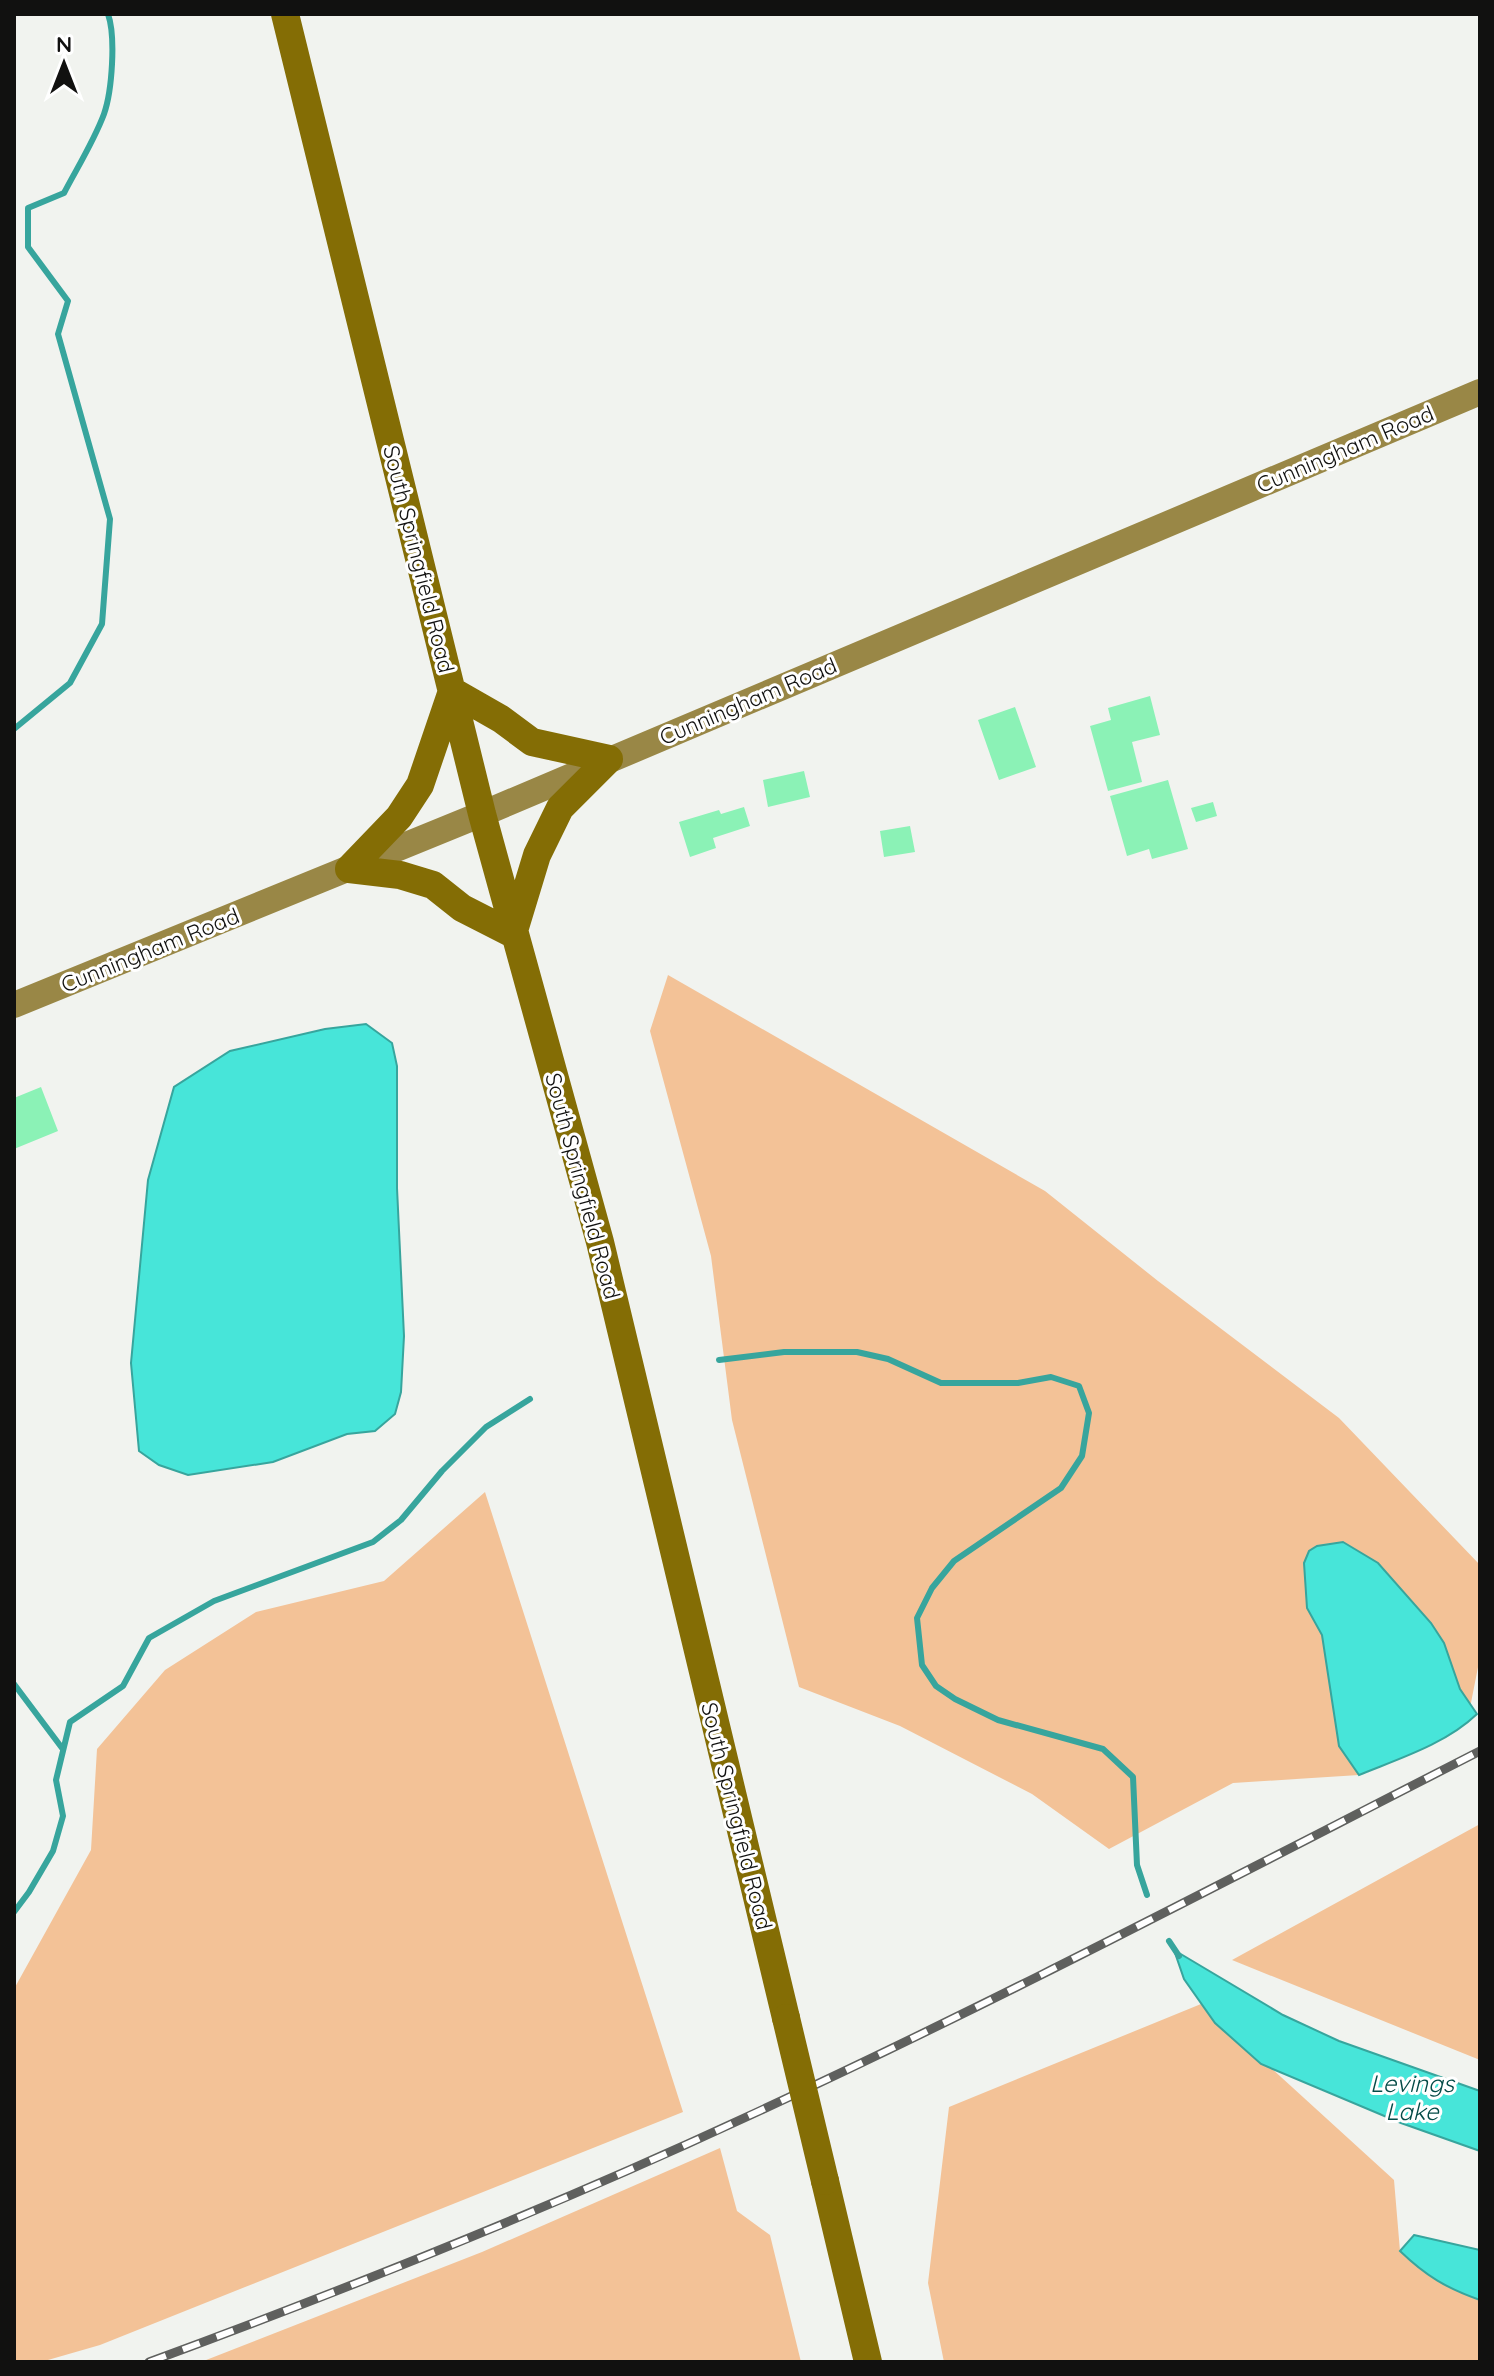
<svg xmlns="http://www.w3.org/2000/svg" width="1494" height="2376" viewBox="0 0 1494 2376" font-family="Quicksand,sans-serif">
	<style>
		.green { fill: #f3c297 }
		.water { fill: #47e5d9; stroke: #37a59d; stroke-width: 2 }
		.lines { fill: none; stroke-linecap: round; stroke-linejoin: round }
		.stream { stroke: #37a59d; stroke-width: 6 }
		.building { fill: #8bf2b6 }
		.secondary { stroke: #998746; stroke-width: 26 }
		.primary { stroke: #846d05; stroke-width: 28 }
		.rail-casing { stroke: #5f605e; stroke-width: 9 }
		.rail { stroke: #fff; stroke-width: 6; stroke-dasharray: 18; stroke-linecap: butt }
		.primary-bridge { stroke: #846d05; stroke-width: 28 }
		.labels { text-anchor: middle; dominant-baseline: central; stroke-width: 6; stroke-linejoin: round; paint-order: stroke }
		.street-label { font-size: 22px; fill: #111110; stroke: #fff }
		.water-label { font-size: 24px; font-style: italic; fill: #044b47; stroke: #fff }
	</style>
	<rect width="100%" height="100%" fill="#f1f3ef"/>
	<path class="green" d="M668,975L1045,1191L1158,1281L1339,1418L1480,1565V1657L1467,1723L1359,1775L1233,1783L1109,1849L1032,1794L900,1726L799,1687L732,1420L711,1256L650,1031Z
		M485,1492L683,2112L100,2345L41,2362H14V1989L91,1850L97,1749L165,1670L256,1612L384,1581Z
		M1480,1824V2060L1232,1960Z
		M1201,2004L1394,2180L1400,2251L1480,2298V2362H944L928,2283L949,2107Z
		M720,2148L737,2211L770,2235L801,2362H201L482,2252Z"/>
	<path class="water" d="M366,1024L392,1043L397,1066V1188L404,1336L401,1392L395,1414L375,1431L347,1434L273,1462L188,1475L159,1465L139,1451L131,1363L148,1180L174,1087L230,1051L325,1029Z
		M1343,1542L1378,1563L1431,1623L1444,1643L1460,1689L1477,1714C1446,1744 1398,1759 1359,1775L1339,1746L1322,1635L1307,1608L1304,1563L1309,1551L1317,1546Z
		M1174,1950L1283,2015L1339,2041L1480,2091V2151L1401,2123L1261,2064L1215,2023L1184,1979Z
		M1414,2235L1480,2250V2300C1446,2288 1426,2276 1400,2251Z"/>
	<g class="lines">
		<path class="stream" d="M14,729L70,683L102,624L110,519L58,334L68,301L28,247V208L64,193C77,168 94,141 104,114C112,91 116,37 108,14
			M719,1360L784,1352H857L888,1359L941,1383H1018L1051,1377L1079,1386L1089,1413L1082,1456L1061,1488L954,1561L932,1588L917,1618L922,1665L936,1686L955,1699L998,1720L1103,1749L1133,1777L1137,1865L1147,1895
			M14,1684L62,1748
			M14,1912L29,1892L53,1851L63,1816L56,1780L70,1722L123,1686L149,1638L214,1601L373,1542L401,1520L442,1471L486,1427L530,1399
			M1169,1941L1179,1956"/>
	</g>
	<path class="building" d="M1150,696L1160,735L1132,742L1142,782L1108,791L1090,726L1111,720L1108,708Z
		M1015,707L1036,767L999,780L978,720Z
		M804,771L810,797L768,807L763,780Z
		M1168,780L1188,849L1152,859L1149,849L1127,856L1110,796Z
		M1213,802L1217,816L1196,822L1191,808Z
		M744,807L750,826L713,838L716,848L690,857L679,822L719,810L721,814Z
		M910,826L915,852L884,857L880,831Z
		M41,1087L58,1131L14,1149V1098Z"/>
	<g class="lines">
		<path class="secondary" d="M14,1005L482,814L1480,392"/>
		<path class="primary" d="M285,14L482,814L600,1242L786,2018
			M452,691L501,719L532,742L609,759
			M349,869L400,875L433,885L462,908L513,934L537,855L560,808L609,759
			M349,869L399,817L420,785L452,691
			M825,2181L868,2362"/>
		<defs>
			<path id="rail" d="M149,2362C350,2288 548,2209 742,2119C992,2004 1235,1876 1480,1751"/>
		</defs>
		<use href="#rail" class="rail-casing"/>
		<use href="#rail" class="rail"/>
		<path class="primary-bridge" d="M786,2018L825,2181"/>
	</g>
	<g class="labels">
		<g class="street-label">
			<text transform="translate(1345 449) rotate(-23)">Cunningham Road</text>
			<text transform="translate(419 559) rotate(76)">South Springfield Road</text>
			<text transform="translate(748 701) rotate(-23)">Cunningham Road</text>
			<text transform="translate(150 950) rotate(-22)">Cunningham Road</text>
			<text transform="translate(583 1186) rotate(75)">South Springfield Road</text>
			<text transform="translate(737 1816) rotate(76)">South Springfield Road</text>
		</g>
		<g class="water-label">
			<text x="1412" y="2083">Levings<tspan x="1412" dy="28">Lake</tspan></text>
		</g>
	</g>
	<rect width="1494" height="2376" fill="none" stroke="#111110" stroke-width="32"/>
	<g transform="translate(64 64)" stroke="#ffffff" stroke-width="6" paint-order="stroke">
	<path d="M0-6L14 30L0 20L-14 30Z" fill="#111110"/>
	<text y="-12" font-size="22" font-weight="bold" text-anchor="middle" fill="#111110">N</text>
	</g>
</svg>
